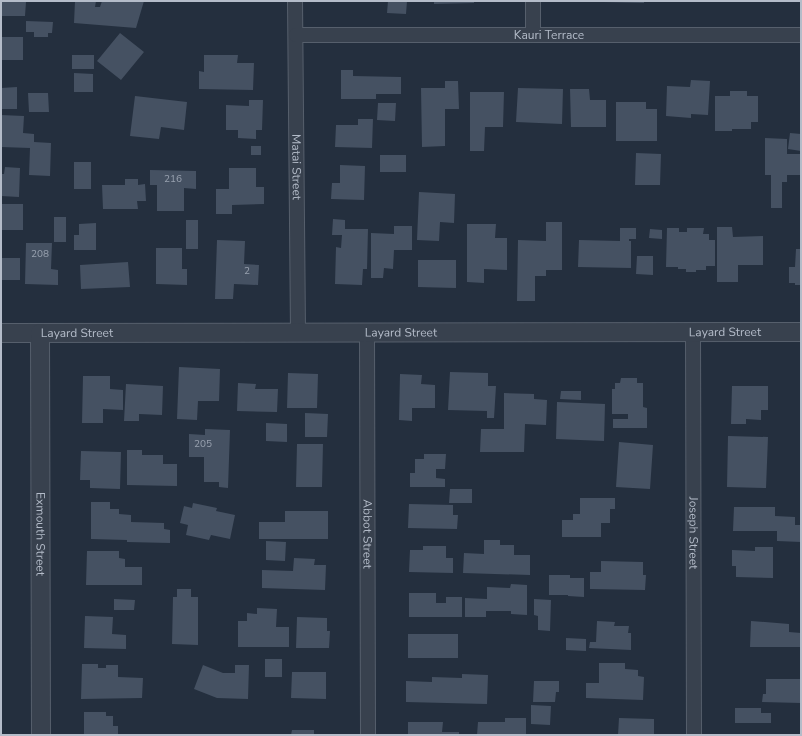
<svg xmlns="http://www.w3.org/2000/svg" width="802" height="736" viewBox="0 0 802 736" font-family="'Nunito Sans',sans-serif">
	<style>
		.building { fill: #455162 }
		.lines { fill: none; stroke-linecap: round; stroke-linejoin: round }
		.minor-casing { stroke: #565f6c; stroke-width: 16 }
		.tertiary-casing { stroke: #565f6c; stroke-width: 20 }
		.minor { stroke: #38414e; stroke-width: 14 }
		.tertiary { stroke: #38414e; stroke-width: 18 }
		.labels { text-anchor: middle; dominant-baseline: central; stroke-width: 3; stroke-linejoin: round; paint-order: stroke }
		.number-label { font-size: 10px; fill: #98a1af }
		.street-label { font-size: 12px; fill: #b4bcc9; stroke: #1d2633 }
	</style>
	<rect width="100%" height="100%" fill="#242f3e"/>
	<path class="building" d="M1,1H21L20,2H26L25,16H1Z
		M75,1H96L95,7H100L102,1H144L136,28L74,23Z
		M388,1H407L406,14L387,13Z
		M434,1H474V3L434,4Z
		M603,1H644V3L603,2Z
		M26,21L53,22L52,33H48V37H34V32H26Z
		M120,33L144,52L121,80L97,61Z
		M1,37H23V60H1Z
		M72,55H94V69H72Z
		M204,55H238L237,63H254L253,90L199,89V71L204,72Z
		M341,70H353V76L401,77V94H376V99H341Z
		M74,73L93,74V92H74Z
		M691,80L710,81L708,115L691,114V118L666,116L667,86L690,87Z
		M445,81H458L459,109H445V146L422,147L421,88H445Z
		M17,87V109H1V88Z
		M518,88L563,89L562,124L516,122Z
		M570,89H589L590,100H606V127H571Z
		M730,91H747V96H758V122H751V129H732V131H715V96H730Z
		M470,92H504L503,127H485L484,151H470Z
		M28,93H48L49,112H29Z
		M135,96L187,102L184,130L161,127L159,139L130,136Z
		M249,100H263L262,130H256V139L238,138V130H226V105L249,106Z
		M616,102H646V109H657V141H616Z
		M378,103H396L395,121L377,120Z
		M1,115L24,116L23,133L34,134V142L51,143L50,176L29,175L30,148L1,147Z
		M358,119H373L372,148L335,147L336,125H358Z
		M790,133L801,134V151L788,149Z
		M765,138L787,139V154H801V175H787V182H782V208H771V175H765Z
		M251,146H261V155H251Z
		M636,153L661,154L660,185H635Z
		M380,155H406V172H380Z
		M74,162H91V189H74Z
		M340,165L365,166L364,200L331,199L332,183H340Z
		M5,167L20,168L19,197L1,196V174H4Z
		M229,168H256V187H264V204L232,205V214H216V189H229Z
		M150,170L196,171V189L184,188V211H157V185H150Z
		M125,179H138V185L145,184L146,201H137L138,209H103L102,185H125Z
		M419,192L455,194L454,223L440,222L439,241L417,240Z
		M2,204H23V230H2Z
		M54,217H66V242H54Z
		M333,219L345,220V229H368L367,269H363L362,285L335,284L336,247L341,248L342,235H332Z
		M186,220H198V249H186Z
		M546,222H562V270H546V276H535V301H517L518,240L546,241Z
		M96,223V250H74V235H79V224Z
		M467,224H496L495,238H507V270L484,269V283L467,282Z
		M394,226H412V250H394L393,269L384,268L383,278H371V233L394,234Z
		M717,227H732L733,237L763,236V265H738V282H717Z
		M620,228H636V239H629V241H631V268L578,267L579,240L620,241Z
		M667,228H679V232H687V228H704L703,234H709V240H715V266H706V270H696V272H686V269H678V267H666Z
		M650,229L662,230V239L649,238Z
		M217,240L245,241L244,264L259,265L258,285L234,284L233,299H215Z
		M26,243H52L51,269L58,270V285L25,284Z
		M156,248H182V269H187V285L156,284Z
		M796,249H801V285H795V283H789V267H795Z
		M637,256H653V275L636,274Z
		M1,258H20V280H1Z
		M418,260H456V288L418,287Z
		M128,262L130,287L81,289L80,265Z
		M179,367L220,369L219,401H198L197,420L177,419Z
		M450,372L488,373V386H496L494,418H487V411L448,410Z
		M288,373L318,374L317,408H287Z
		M400,374L422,375L421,384L435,385V408H412V421L399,420Z
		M83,376H110V389L123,390V410L103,409V423H82Z
		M621,378H637V383H643V407L647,408V428H613V419H628V414H612V389H615V383H620Z
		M238,383L256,384L255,389H278L277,412L237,411Z
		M126,384L163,386L162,415L139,414V421H124Z
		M732,386H768V410H761V420L746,419V424H731Z
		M561,391H581V400L560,399Z
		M504,393L534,394V399L547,400L546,425L525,424L524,452H480L481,429H504Z
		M557,402L605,404L604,441L556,439Z
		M305,413L328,414L327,437H305Z
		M266,423L287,424V442L266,441Z
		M205,429L230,430L228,488L219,487V482H204V457H189V434L205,435Z
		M728,436L768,437L766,488L727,487Z
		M619,442L653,445L650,489L616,487Z
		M297,444H323L322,487H296Z
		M127,450H142V455H163V464H177V486L127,485Z
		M81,451L121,452L120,489L90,488V480H80Z
		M424,454H446L445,469H436V478L445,479V487H410V473H415V459H424Z
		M450,489H472V503H449Z
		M580,498H615V509H610V523H601V537H562V520H573V514H580Z
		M91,502H110V509H119V514L131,515V522L164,523V529L170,530V543L127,542V540L91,539Z
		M193,503L217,508L216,511L235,515L230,539L211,535L209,540L186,535L188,525L180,523L184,506L192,508Z
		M409,504L453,505V515H458L457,529L408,528Z
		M734,507H775V516L795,517V525H801V542L777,541V531H733Z
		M285,511H328V539H259V522H285Z
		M484,540H500V545H514V555H530V575L463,573L464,553L484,554Z
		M266,541L286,542L285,561L266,560Z
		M423,546H446V558H453V573L409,572L410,550H423Z
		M755,547H773V578L736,577V566H732V550L755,551Z
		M87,551H119V558L125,559V567H142V585H86Z
		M294,558L315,559L314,565H326L325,590L262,588V570L293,571Z
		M601,561L643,562V575H646L645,590L590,589V572H601Z
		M549,575H570V578H584V597L568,596V595H549Z
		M511,584L527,585V615L511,614V611H486V617H465V598L487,599V587L510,588Z
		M177,589H191V597H198V645L172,644L173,597H177Z
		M409,593H436V603H446V597H462V617H409Z
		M114,599L135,600L134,610H114Z
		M534,599L551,600L550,631L538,630V616L534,615Z
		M257,608L277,609L276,627H289V647H238V621H247V613L257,614Z
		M85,616L113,617L112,634L126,635V649L84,648Z
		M297,617L327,618V631H330L329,648H296Z
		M597,621L615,622L614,626H629L628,633H631V650L589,648L590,642H596Z
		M751,621L789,624V632L801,633V647H750Z
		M408,634H458V658H408Z
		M566,638L586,639V651L566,650Z
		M265,659H282V677H265Z
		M599,663H625V669L638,670V676L644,677L643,700L586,698V683H599Z
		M82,664H98V668H106V665H118V677L143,678L142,698L81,699Z
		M203,665L223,673H235V665H249L248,699L217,698L194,689Z
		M292,672H326V699L291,698Z
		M462,674L488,675L487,704L406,702V681L432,682V677L462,678Z
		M766,679H801V703L762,702L763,694H766Z
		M534,681H559V692H556L555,702H533Z
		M531,705L551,706L550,725L531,724Z
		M735,708H761V713H771V723H735Z
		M84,712H106V716H113V726H118V735H84Z
		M505,718H526V735H477L478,722H505Z
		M619,718L654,719V735H618Z
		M408,722H443L442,732H459V735H408Z
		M292,730H314V735H291Z"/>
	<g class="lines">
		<defs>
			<g id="minor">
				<path id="s1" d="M295,1L298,332"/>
				<path id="s2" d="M296,35H801"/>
				<path d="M533,35V1"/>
				<path id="s3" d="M367,332L368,735"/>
				<path id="s4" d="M693,332L694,735"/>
			</g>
			<g id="tertiary">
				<path id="s5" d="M1,333L801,332"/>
				<path id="s6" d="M40,333L41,735"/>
			</g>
		</defs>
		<use href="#minor" class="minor-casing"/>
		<use href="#tertiary" class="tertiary-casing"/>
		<use href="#minor" class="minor"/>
		<use href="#tertiary" class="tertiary"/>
	</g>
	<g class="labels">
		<g class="number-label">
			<text x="173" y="179">216</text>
			<text x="40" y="254">208</text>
			<text x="247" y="271">2</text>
			<text x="203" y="444">205</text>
		</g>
		<g class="street-label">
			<text stroke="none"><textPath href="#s2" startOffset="253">Kauri Terrace</textPath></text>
			<text stroke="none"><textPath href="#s1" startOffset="166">Matai Street</textPath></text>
			<text stroke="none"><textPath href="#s5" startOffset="400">Layard Street</textPath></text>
			<text stroke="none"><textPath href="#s5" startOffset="724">Layard Street</textPath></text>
			<text stroke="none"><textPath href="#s5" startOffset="76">Layard Street</textPath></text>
			<text stroke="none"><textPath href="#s4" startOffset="201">Joseph Street</textPath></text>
			<text stroke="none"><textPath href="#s6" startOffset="201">Exmouth Street</textPath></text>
			<text stroke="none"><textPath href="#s3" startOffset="202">Abbot Street</textPath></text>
		</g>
	</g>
	<rect width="802" height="736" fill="none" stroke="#b4bcc9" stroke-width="4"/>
</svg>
